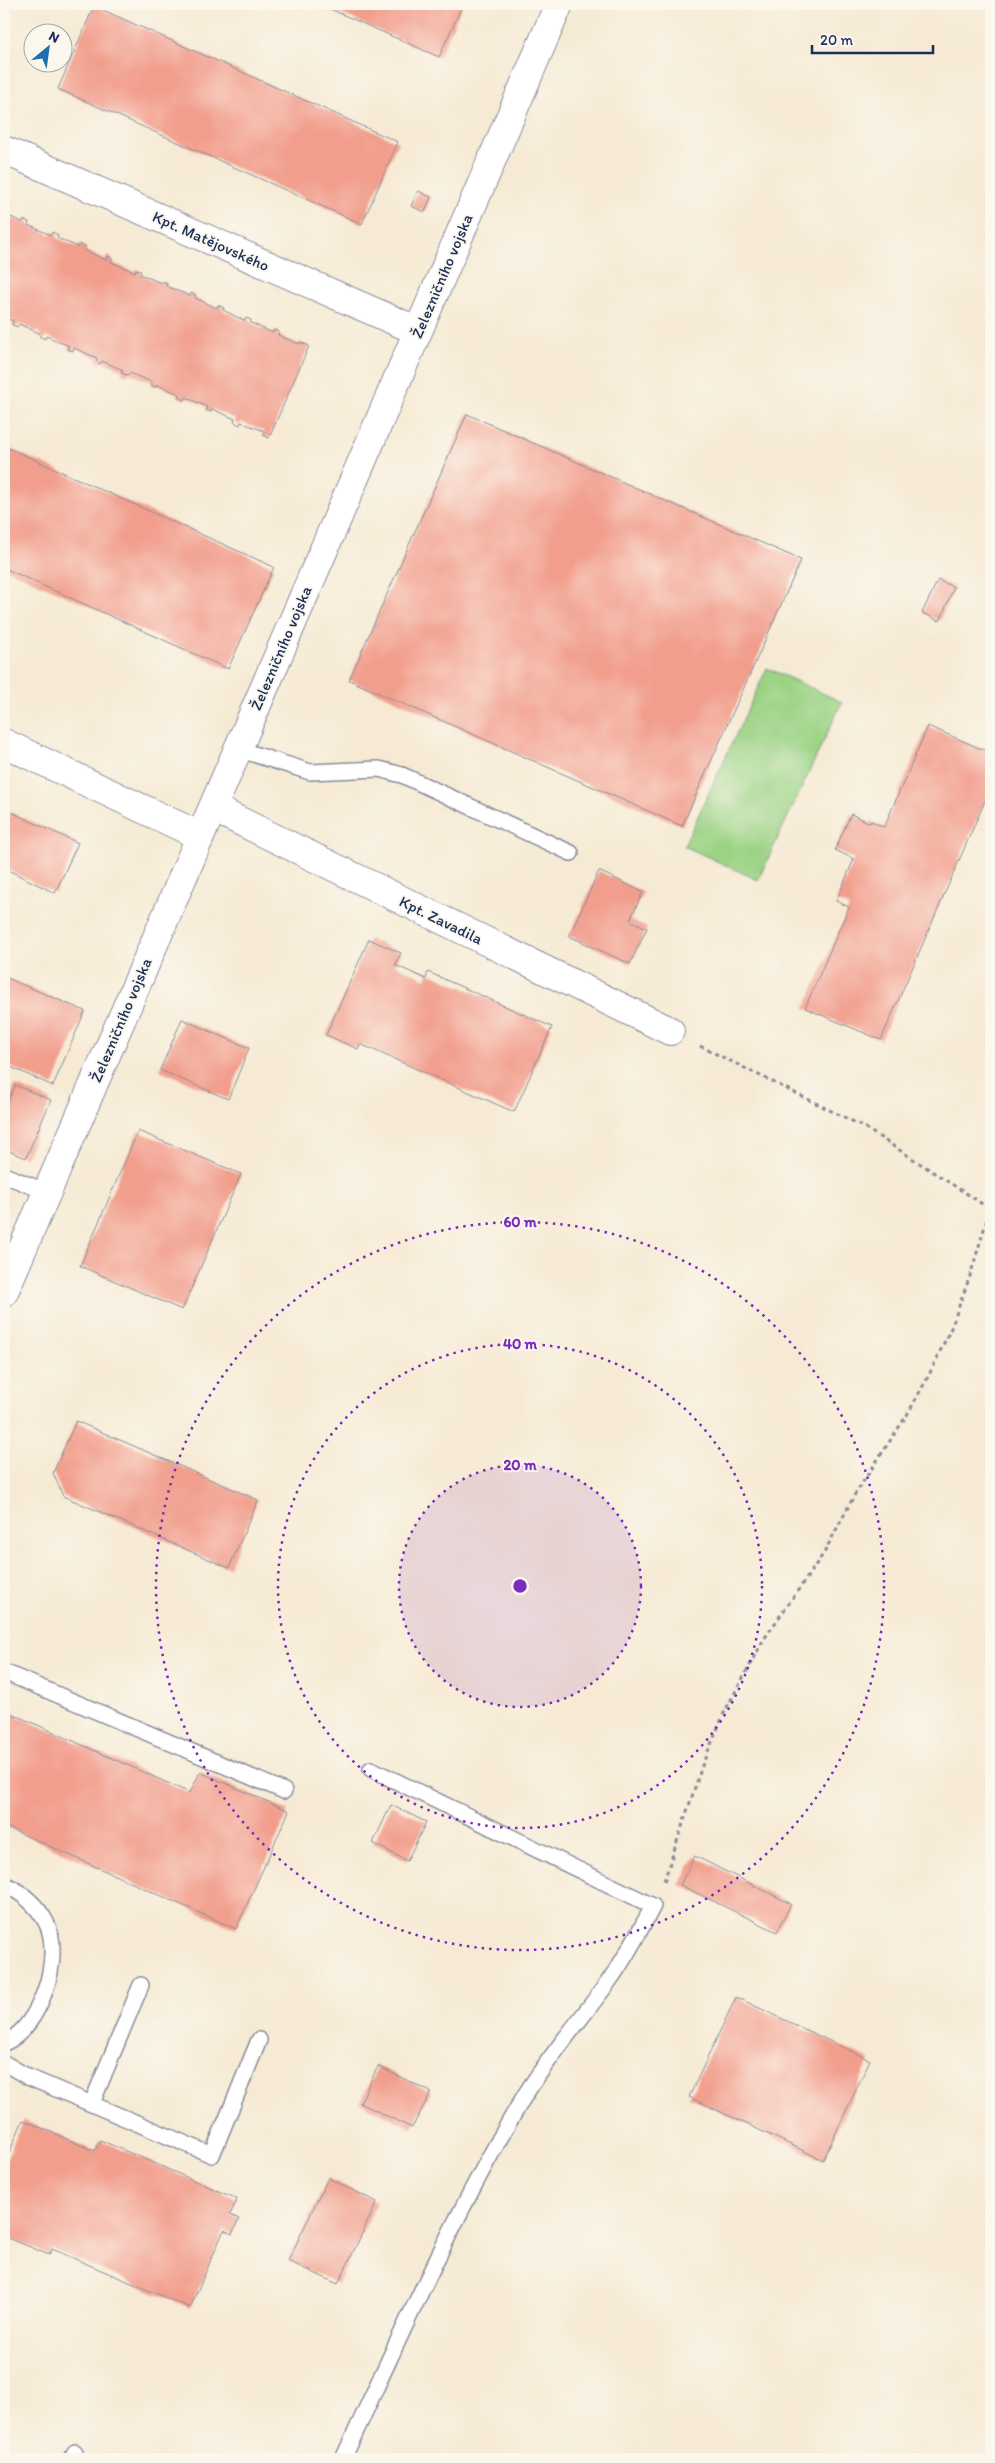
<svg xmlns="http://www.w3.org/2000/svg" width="995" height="2463" viewBox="0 0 995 2463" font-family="Itim,sans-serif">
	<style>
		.green { fill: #9bd385; stroke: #5b8172 }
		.building { fill: #f29e8d }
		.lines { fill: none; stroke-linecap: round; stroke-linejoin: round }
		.service-casing { stroke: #888c99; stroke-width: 18 }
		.minor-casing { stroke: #888c99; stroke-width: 30 }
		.path { stroke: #888c99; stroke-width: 3; stroke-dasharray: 4 4; stroke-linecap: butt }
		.service { stroke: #fff; stroke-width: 15 }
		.minor { stroke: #fff; stroke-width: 28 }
		.ring { fill: none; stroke: #7b2cbf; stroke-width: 2.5; stroke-dasharray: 2.5 5 }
		.labels { text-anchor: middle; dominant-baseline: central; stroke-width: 4; stroke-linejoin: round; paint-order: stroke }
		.street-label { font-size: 16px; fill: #1b2f5e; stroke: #fbf7ec }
		.centre { fill: #7b2cbf; stroke: #fbf7ec; stroke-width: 2.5 }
		.ring-label { font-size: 15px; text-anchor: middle; font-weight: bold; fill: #7b2cbf; stroke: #fbf7ec; stroke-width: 4; stroke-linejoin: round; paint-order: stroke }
	</style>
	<rect width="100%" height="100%" fill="#fbf7ec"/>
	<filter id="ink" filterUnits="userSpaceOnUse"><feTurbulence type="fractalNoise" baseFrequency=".02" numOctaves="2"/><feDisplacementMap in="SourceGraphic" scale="10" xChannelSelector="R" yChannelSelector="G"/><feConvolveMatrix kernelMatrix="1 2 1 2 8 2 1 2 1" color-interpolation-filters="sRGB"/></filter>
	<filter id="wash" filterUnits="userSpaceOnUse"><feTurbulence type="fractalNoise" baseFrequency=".0096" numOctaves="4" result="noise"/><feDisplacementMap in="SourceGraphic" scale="20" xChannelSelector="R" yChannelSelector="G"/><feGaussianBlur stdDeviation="1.12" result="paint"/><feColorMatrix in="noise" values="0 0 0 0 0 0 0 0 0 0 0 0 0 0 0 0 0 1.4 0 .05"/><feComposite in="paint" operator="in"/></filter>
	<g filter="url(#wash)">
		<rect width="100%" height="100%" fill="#f6ead4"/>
		<path class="green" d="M767,668L842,702L758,880L684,846Z"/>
		<g id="blocks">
			<path class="building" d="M319,4H463L439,57Z
				M94,6L398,142L362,224L58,89Z
				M418,191L431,197L425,212L411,206Z
				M4,214L22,222L24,220L29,222L28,225L51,235L52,232L58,235L57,238L78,247L79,244L86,247L84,250L106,260L107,256L112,258L111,262L135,272L136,269L141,271L140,274L161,283L162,281L167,283L166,286L190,296L191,293L196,296L195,298L217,308L218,305L224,308L223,310L245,321L246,318L251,320V323L273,333L274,330L279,332L278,335L299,344L300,342L309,346L269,438L263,435L264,431L241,422L240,425L234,422L235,419L212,409L211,412L206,410L207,407L186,397L185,400L178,397L179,394L157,385L156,387L151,385L152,382L129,373L127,375L121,373L123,370L102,361L100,364L96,361L97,358L74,348L73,351L67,349L69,346L46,336L45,339L39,336L41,334L19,324L17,327L12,325L13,321L4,317Z
				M467,414L801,560L682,826L349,680Z
				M4,446L274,567L228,669L4,568Z
				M938,580L954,587L940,621L922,613Z
				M928,726L991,753V787L881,1040L805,1008L849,907L836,901L854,859L835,850L851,814L870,823L871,821L884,827Z
				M11,812L78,843L55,893L4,868V828Z
				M599,871L643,892L630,920L647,928L630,964L569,936Z
				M369,939L401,953L395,965L426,979L428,972L552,1027L514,1112L360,1044L358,1049L326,1035Z
				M7,978L85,1011L53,1086L4,1064V984Z
				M182,1019L249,1048L228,1099L160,1070Z
				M15,1085L51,1100L26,1158L4,1149V1112Z
				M138,1131L241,1174L182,1310L80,1266Z
				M76,1421L258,1500L229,1568L63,1496L53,1473Z
				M4,1710L190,1793L200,1772L289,1811L236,1929L4,1826Z
				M391,1805L426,1822L407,1861L373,1843Z
				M695,1856L791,1904L777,1932L680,1885Z
				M736,1997L870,2060L823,2160L689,2097Z
				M378,2066L431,2092L412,2128L360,2103Z
				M23,2120L95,2151L100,2140L237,2199L230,2215L239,2219L232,2234L224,2230L190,2308L52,2249L49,2255L4,2236V2165Z
				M328,2178L377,2202L338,2284L288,2261Z"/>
		</g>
	</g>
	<g filter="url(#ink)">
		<use href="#blocks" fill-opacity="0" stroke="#888c99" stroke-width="1"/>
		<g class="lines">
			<defs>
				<path id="service" d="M238,749L310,772L379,769L402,775L571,853
					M4,1175L47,1192
					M4,1672L284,1791
					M4,1884C21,1892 37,1905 46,1922C64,1956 40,2029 4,2043
					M4,2063L28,2077L212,2155L259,2040
					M92,2103L141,1985
					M72,2459L75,2452
					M343,2459C399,2339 454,2214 522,2100C547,2058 580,2021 609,1981C626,1958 639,1932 653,1906L371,1769"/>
				<path id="minor" d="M4,150L418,331
					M4,743L200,836
					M213,808L670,1031
					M4,1292L559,4"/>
			</defs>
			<use href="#service" class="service-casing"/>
			<use href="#minor" class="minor-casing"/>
			<path class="path" d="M700,1046L864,1127L990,1209
				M664,1881L703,1763L725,1711L764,1639L824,1553L855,1494L907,1415L928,1377L951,1328L970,1276L990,1209"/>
			<use href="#service" class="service"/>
			<use href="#minor" class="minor"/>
		</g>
	</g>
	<circle cx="520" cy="1586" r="121" fill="#7b2cbf" fill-opacity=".12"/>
	<g class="ring">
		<circle cx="520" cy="1586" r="121"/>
		<circle cx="520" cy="1586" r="242"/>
		<circle cx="520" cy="1586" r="364"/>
	</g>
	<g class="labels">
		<g class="street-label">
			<text transform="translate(211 241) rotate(24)">Kpt. Matějovského</text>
			<text transform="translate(442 276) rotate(-67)">Železničního vojska</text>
			<text transform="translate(281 648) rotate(-67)">Železničního vojska</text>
			<text transform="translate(441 920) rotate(26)">Kpt. Zavadila</text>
			<text transform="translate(121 1020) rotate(-67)">Železničního vojska</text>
		</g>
	</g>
	<circle cx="520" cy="1586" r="8" class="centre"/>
	<g class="ring-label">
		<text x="520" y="1227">60 m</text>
		<text x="520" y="1349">40 m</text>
		<text x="520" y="1470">20 m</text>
	</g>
	<rect width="995" height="2463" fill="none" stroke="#fbf7ec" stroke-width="20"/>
	<g transform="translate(48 48) rotate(29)"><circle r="24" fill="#fbf7ec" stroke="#a1a7b3"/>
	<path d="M0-4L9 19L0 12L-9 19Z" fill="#1f6fb2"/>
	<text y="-8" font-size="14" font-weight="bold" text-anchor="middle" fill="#1b2f5e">N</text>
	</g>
	<path d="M812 45v8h121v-8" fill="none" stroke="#1b2f5e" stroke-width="2.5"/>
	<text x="820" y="45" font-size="15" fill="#1b2f5e" stroke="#fbf7ec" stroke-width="4" paint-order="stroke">20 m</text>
</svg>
